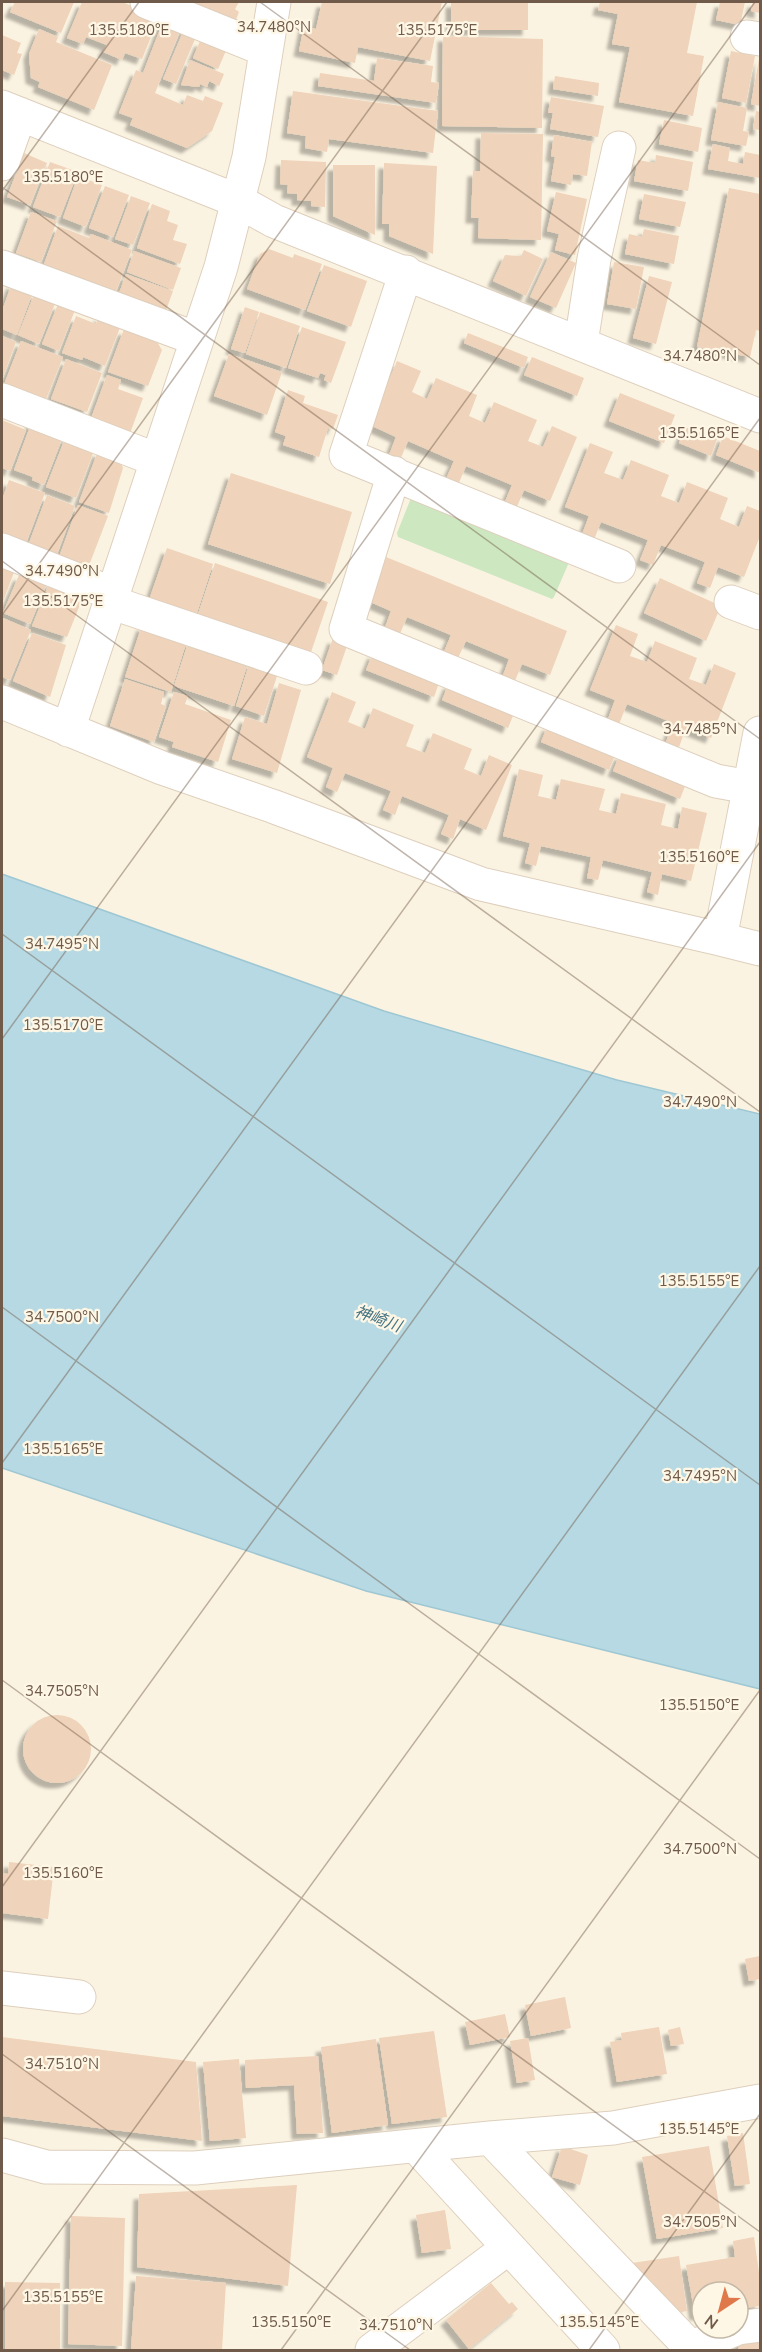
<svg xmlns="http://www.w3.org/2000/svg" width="762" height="2352" viewBox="0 0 762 2352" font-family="'Nunito Sans','Noto Sans JP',sans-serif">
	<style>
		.park { fill: #cde7c1 }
		.water { fill: #b7d9e3; stroke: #9ec7d4; stroke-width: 1.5 }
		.building { fill: #efd3ba; filter: url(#shadow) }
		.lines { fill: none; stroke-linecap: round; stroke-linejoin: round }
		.minor-casing { stroke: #decfbd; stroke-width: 35 }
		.minor { stroke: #fff; stroke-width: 33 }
		.ticks { fill: none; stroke: #705a49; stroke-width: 1.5; stroke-opacity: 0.45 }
		.labels { text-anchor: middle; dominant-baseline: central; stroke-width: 4.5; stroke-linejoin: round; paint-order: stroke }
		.water-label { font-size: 16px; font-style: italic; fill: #457483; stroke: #fef7e6 }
		.ticks-label { font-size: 15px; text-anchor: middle; fill: #705a49; stroke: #fef7e6; stroke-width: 4.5; stroke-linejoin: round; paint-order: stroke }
	</style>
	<defs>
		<filter id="shadow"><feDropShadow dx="-5.5" dy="5.5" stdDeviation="1.5" flood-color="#0004"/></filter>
	</defs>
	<rect width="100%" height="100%" fill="#fbf3e1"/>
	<path class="park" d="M411,498L570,560L554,597L552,599L398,537L397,533Z"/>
	<path class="water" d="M2,874L384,1011L617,1080L760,1114V1689L366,1591L2,1468Z"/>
	<path class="building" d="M15,2H74L61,33L10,12Z
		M82,2H122L159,17L142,59L125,53L122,60L103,52L107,45L86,37L83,44L67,38Z
		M190,2H239L235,9L239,12L233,27L187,8Z
		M322,2H442L430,61L358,47L355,63L299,51L304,26L316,29Z
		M451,2H528V30H451Z
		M600,2H697L687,53L704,56L693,116L619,102L630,47L612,44L618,14L598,10Z
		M720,2H745L740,25L716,20Z
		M753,2H760V13L751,11Z
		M164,19L182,26L155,93L183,105L187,95L203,101L205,96L223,103L212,131L187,148L130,125L133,118L119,113L136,70L143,73Z
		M185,27L198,32L176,84L163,79Z
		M39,29L58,37L56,42L112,65L94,110L38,87L40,82L31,78L29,54Z
		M2,35L21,43L17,53L22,54L14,75L2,70Z
		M443,36L543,39L542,128L442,126Z
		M200,41L228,46L218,69L193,58Z
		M731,51L755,56L746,103L722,98Z
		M377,58L433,66L431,82L439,83L436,103L318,86L320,73L374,81Z
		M759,59H760V106L751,104Z
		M190,60L224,74L219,86L209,81L207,87L200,84L199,87L181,85Z
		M555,76L599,83L598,96L553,89Z
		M293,91L438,111L433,153L329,139L327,152L305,148L306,136L287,133Z
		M551,97L604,106L598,137L550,129L553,113H548Z
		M718,102L747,108L743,131L749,132L746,146L711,140Z
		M756,111L760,112V130L753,129Z
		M664,120L702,128L698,152L659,144Z
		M481,133L543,134L541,240L478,238L479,218H471L473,171H480Z
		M554,135L592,142L587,176L573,174L571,185L551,181L555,157L551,156Z
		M713,144L730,148L728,161L743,164L745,152L760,155V178L708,169Z
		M24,153L47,163L30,205L7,197Z
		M656,155L693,162L688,191L634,181L638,160L655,163Z
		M281,160L326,162L325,207L311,206V201L297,200V194L287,193L288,185L280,184Z
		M50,162L78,172L60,217L33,207Z
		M384,163L437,166L433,254L389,236V224H382Z
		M333,165H375V235L333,216Z
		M78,176L102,185L86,227L63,218Z
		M105,186L129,195L113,237L89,228Z
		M729,188L760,194V331L756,330L750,357L697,347Z
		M556,192L587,199L575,255L555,250L559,234L547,231Z
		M644,194L686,202L680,227L639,219Z
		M131,196L150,203L133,245L115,239Z
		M152,204L170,211L167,221L178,225L173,240L187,244L180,264L137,248Z
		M31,212L57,221L41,262L16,253Z
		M58,226L89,238L91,234L132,250L116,291L44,264Z
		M644,229L679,236L674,264L625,254L629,234L642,237Z
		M269,249L293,258L294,254L322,264L305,310L247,289L260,254Z
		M524,250L543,259L526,296L493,281L505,255L521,256Z
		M134,251L181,268L173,290L127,272Z
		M551,252L576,263L556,308L530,297Z
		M614,262L644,267L636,309L607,304Z
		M324,265L367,281L351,327L307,311Z
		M126,274L173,291L165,313L118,296Z
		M649,276L672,282L656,344L633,338Z
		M12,283L33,292L17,335L2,329V311Z
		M35,292L56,301L39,344L18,335Z
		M58,304L75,310L59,351L42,344Z
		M245,307L259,312L245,353L231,349Z
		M260,312L300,326L286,368L246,354Z
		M76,316L96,324L99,316L121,325L105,366L83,357L82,360L62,353Z
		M302,327L346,342L331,383L324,380L326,375L320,373L318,378L288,368Z
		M124,329L157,342L162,350L148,386L108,372Z
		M468,333L528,357L524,368L464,343Z
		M2,336L16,342L2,380Z
		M21,341L63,357L44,404L3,387Z
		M229,354L282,372L267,415L214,396Z
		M532,357L584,378L577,396L524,375Z
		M66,359L102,373L87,412L51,399Z
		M397,361L421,371L412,392L427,399L436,378L477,395L469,416L485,423L494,402L537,420L528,441L543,447L552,426L577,437L550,501L524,490L516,509L504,504L512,485L466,466L458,485L446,479L454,461L408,441L400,460L389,455L396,437L370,425Z
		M107,375L121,380L118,389L143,398L129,436L90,421Z
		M288,390L305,396L303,403L338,415L333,429L328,428L319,457L283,445L286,436L275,432Z
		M620,393L675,415L664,443L609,421Z
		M2,420L26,430L10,471L2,468Z
		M32,421L63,436L44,485L32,480L33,477L14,470Z
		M685,427L717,439L711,456L679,443Z
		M66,436L95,448L76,498L46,487Z
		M723,436L760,451V473L716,455Z
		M590,443L613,452L604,473L623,480L631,460L669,475L661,496L679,503L687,482L728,498L720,519L739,527L747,506L760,511V536L744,577L718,567L710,588L697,583L705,562L661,545L653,565L640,560L648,540L601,522L593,542L581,537L589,516L565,507Z
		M98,451L119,459L123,468L109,513L79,502Z
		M231,473L352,512L330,584L208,544Z
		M9,480L45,493L26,543L2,534V500Z
		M47,495L75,506L57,554L29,543Z
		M78,505L108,516L88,568L59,557Z
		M167,548L213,564L195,619L148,603Z
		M386,557L567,631L550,675L522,664L514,683L502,678L509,659L466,641L457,660L443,654L451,635L407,617L399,636L384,630L391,611L368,601Z
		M2,561L16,567L2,604Z
		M215,563L328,602L309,658L196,620Z
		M27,572L48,581L30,624L3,613L19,575L25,577Z
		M660,578L721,606L706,641L644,613Z
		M50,581L72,591L70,597L81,602L67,637L32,626Z
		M3,618L31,630L10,680L2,677Z
		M142,625L187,640L171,692L125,677Z
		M616,625L638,634L630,656L647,662L655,641L697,658L689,679L706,685L714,664L736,673L711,738L686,728L679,747L666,742L673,723L627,704L619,724L608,719L615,700L590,690Z
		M32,633L66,645L50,697L13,681Z
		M333,638L348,643L337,675L322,670Z
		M189,640L249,660L234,706L174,686Z
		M373,653L440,680L434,697L366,670Z
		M250,661L279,670L264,716L236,706Z
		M125,679L164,692L161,704L166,706L154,742L110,726Z
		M279,683L301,690L277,773L232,759L245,717L267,724Z
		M449,683L515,711L508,728L442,700Z
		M174,692L188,696L185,704L231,720L218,762L172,747L174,742L159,737Z
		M332,692L356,702L348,722L365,729L373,708L414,725L406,746L425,753L433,733L472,749L464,769L481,776L489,755L512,765L486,830L460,819L453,839L441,834L449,815L402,796L395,815L383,810L391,791L345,773L337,792L326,787L333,768L307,757Z
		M548,725L616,753L609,770L541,742Z
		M620,754L687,781L680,799L613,771Z
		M519,769L543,775L538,796L556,800L561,779L605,789L599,810L616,814L621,793L666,804L661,825L678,829L682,807L707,813L691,881L662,874L658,895L647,892L652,872L603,860L598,880L587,878L591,857L541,846L536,866L525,863L530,843L503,836Z
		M23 1749a34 34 0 1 1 68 0a34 34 0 1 1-68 0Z
		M9,1862L54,1867L48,1919L2,1913V1873L8,1874Z
		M760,1956V1979L749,1981L745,1959Z
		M565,1997L571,2028L531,2036L525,2005Z
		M505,2014L510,2037L470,2045L465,2022Z
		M659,2027L667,2074L617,2082L610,2042L622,2040L621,2033Z
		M680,2027L684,2044L671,2046L668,2030Z
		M434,2031L447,2117L392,2124L379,2038Z
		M2,2037L196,2062L202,2141L2,2116Z
		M528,2038L535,2080L517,2083L510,2041Z
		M376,2039L388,2125L332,2133L321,2047Z
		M318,2056L323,2133L297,2134L294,2085L246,2088L245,2060Z
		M239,2059L246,2138L210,2141L203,2062Z
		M743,2133L750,2184L735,2186L727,2136Z
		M562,2146L588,2155L580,2185L552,2177Z
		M709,2146L723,2228L657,2239L642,2157Z
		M297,2185L288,2286L137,2267L139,2194Z
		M445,2210L451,2249L422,2253L416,2215Z
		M71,2216L125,2218L122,2346L68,2344Z
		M754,2237L760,2280V2306L738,2309V2292H702V2314L695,2315L686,2265L735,2257L733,2241Z
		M679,2256L687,2311L677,2313L632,2263Z
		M136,2276L226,2283L222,2350H131Z
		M5,2282L60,2283V2350H5Z
		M491,2283L509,2304L512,2302L518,2309L469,2349L446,2320Z
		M760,2333V2350H738L741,2336Z"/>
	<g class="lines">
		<defs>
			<path id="minor" d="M147,2L266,50
				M747,37L760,39
				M2,107L238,201L274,221L760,416
				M2,164L20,114
				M2,267L197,339
				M406,272L346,455L619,566
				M581,343L594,259L619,148
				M2,400L157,460
				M394,473L346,629L716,781L749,787
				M2,550L113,594
				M110,602L306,668
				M731,602L760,613
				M2,702L162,768L272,806L481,884L720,939L760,733
				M68,730L221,267L249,157L274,2
				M720,939L760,949
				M2,1988L79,1997
				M490,2138L693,2350
				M416,2146L603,2350
				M2,2155L46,2167L195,2168L490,2138L613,2128L760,2101
				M690,2348L738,2328L760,2325
				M372,2350L508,2248"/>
		</defs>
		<use href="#minor" class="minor-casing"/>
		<use href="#minor" class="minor"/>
	</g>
	<path class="ticks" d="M260,2L760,365M2,187L760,739M2,191L139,2M2,561L760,1112M2,615L447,2M2,934L760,1485M2,1039L755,2M2,1307L760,1859M2,1463L760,418M2,1680L760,2232M2,1887L760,842M2,2054L410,2350M2,2311L760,1266M281,2350L760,1690M589,2350L760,2114"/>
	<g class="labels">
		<g class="water-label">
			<text transform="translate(378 1319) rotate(20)">神崎川</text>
		</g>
	</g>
	<g class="ticks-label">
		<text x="274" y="32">34.7480°N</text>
		<text x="129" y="35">135.5180°E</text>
		<text x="437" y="35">135.5175°E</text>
		<text x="63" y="182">135.5180°E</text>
		<text x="700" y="361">34.7480°N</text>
		<text x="699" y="438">135.5165°E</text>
		<text x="62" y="576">34.7490°N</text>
		<text x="63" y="606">135.5175°E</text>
		<text x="700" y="734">34.7485°N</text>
		<text x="699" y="862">135.5160°E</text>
		<text x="62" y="949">34.7495°N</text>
		<text x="63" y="1030">135.5170°E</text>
		<text x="700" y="1107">34.7490°N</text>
		<text x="699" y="1286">135.5155°E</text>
		<text x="62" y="1322">34.7500°N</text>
		<text x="63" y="1454">135.5165°E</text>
		<text x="700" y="1481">34.7495°N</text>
		<text x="62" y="1696">34.7505°N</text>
		<text x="699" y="1710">135.5150°E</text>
		<text x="700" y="1854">34.7500°N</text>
		<text x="63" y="1878">135.5160°E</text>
		<text x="62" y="2069">34.7510°N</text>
		<text x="699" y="2134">135.5145°E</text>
		<text x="700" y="2227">34.7505°N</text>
		<text x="63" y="2302">135.5155°E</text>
		<text x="291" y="2327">135.5150°E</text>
		<text x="599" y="2327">135.5145°E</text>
		<text x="396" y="2330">34.7510°N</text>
	</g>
	<rect width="762" height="2352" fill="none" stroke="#705a49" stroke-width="6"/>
	<g transform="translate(720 2310) rotate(216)"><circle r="28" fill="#fef7e6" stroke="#c5b8a7" stroke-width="1.5"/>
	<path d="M0-4.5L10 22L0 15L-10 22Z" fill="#df784b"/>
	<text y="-9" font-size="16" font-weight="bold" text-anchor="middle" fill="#705a49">N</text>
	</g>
</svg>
